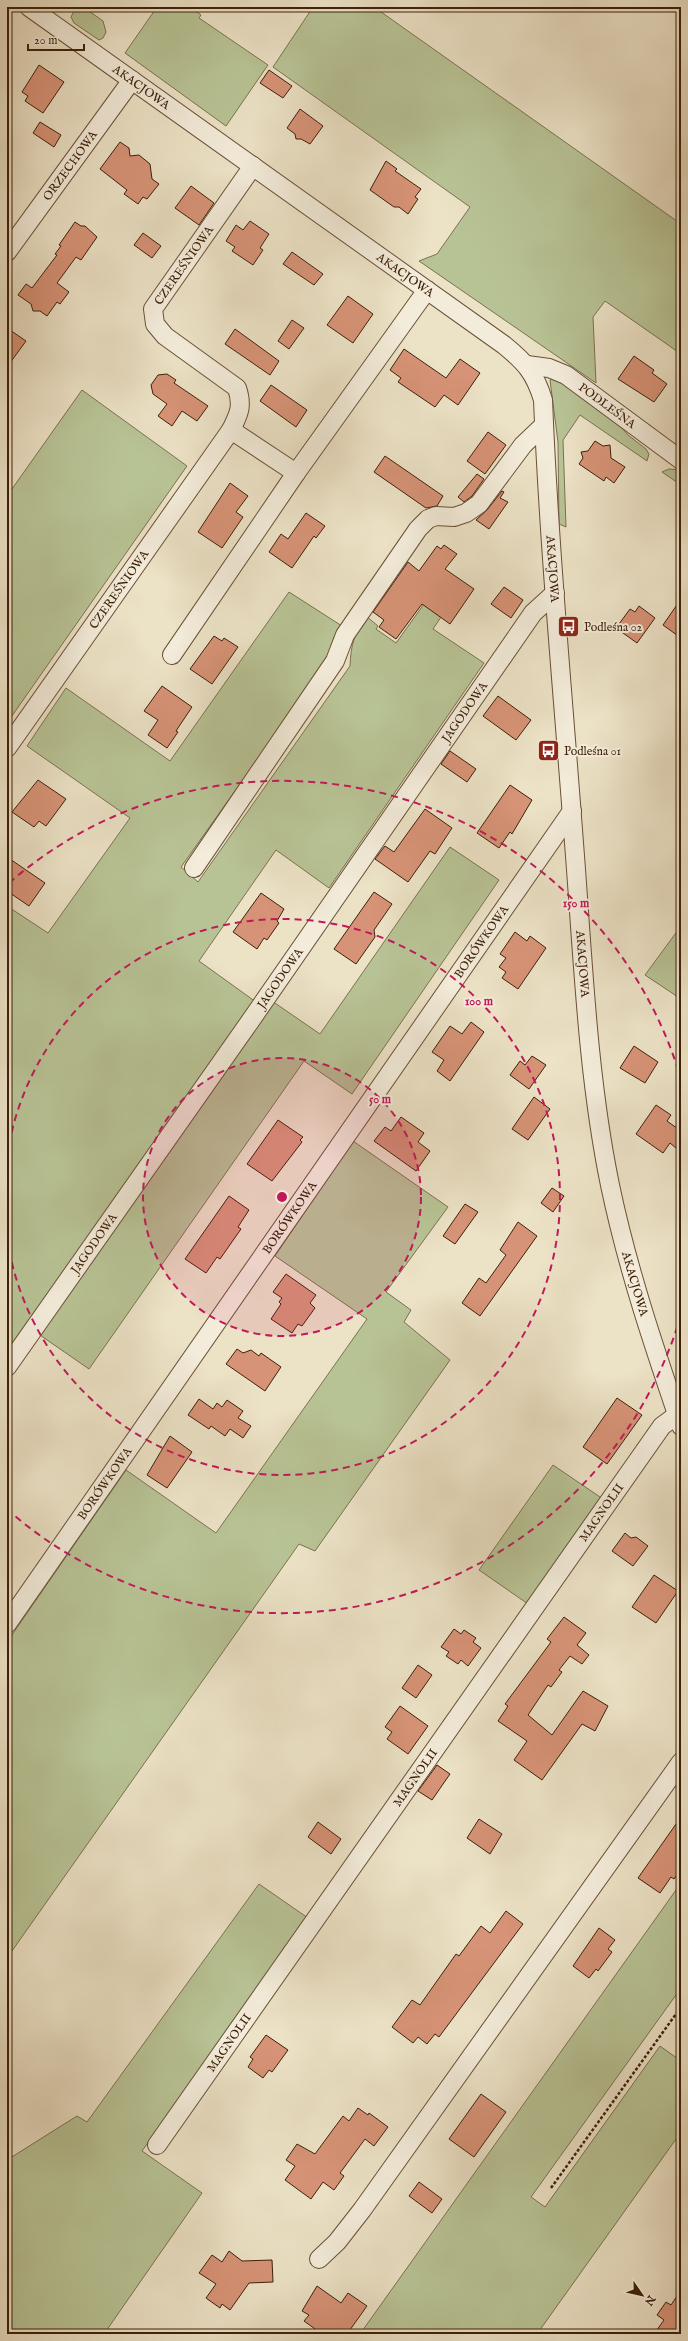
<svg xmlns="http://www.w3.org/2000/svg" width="688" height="2341" viewBox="0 0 688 2341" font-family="'IM FELL English',serif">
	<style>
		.green { fill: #b8c395; stroke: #7b724f }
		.building { fill: #d79377; stroke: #3e2009 }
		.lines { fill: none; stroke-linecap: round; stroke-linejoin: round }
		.minor-casing { stroke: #6a5038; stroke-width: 20 }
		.path { stroke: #3e2009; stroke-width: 2.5; stroke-dasharray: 3 2; stroke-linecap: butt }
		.minor { stroke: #f3ecda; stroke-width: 18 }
		.ring { fill: none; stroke: #c2185b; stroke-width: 2; stroke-dasharray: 7 5 }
		.labels { text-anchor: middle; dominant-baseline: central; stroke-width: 4; stroke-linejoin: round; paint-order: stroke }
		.street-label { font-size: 12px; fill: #3e2009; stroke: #f3ecda }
		.poi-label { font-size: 12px; fill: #3e2009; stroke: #f3ecda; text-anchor: start }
		.centre { fill: #c2185b; stroke: #f3ecda; stroke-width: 2 }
		.ring-label { font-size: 12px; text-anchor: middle; font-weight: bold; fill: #c2185b; stroke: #f3ecda; stroke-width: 4; stroke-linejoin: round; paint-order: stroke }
	</style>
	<rect width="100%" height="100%" fill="#ece2c6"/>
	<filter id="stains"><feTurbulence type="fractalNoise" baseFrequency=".005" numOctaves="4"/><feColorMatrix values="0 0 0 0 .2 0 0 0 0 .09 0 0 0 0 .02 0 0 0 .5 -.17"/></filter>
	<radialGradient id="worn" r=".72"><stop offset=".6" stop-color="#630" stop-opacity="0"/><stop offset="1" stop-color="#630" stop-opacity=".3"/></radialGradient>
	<path class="green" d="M157,7H190L201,15L199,18L268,65L226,126L125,53Z
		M313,7H374L681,224V354L605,301L593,317L596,383L419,261L437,254L470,207L273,67Z
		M86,9L103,21L106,32L103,38L99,40L74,23L71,17L74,11Z
		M553,378L562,380L615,420L628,435L646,449L649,454L647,461L580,415L563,440L566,527L559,524L558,442L550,380Z
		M82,390L187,466L7,723V496Z
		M669,469L681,470V485L662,472Z
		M289,592L342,626L334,637L326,663L181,867L198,882L350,666C351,644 354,635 366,616L378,626L376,629L396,643L424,604L441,617L433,629L484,663L329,888L276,850L199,961L256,1002L7,1358V906L48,933L130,818L27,746L66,688L170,761Z
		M450,847L499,880L352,1094L304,1061L89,1369L37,1333L272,1001L320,1034Z
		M681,926V999L645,975Z
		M353,1141L448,1207L386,1292L411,1310L404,1322L450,1360L315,1551L299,1544L7,1958V1642L126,1470L216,1533L367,1319L275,1256Z
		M553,1465L603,1499L528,1604L479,1570Z
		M681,1883V1988L531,2197L545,2207L660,2046L681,2061V2132L537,2334H360Z
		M259,1884L308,1918L142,2151L202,2193L104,2334H7V2160L77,2116L87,2122Z"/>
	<path class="building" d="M39,65L64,82L43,113L25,101L28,96L22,92Z
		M269,70L292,86L283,98L260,83Z
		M300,109L323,126L310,144L301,139H296L295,134L287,128Z
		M40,122L61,135L54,147L33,133Z
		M120,142L129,148L130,156L139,155L150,164L152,179L159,184L147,199L143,197L138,204L124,194L127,190L100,169Z
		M386,161L397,169L395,171L421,189L415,197L418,199L408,214L399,207H394L370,190Z
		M191,186L214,203L199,225L175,208Z
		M250,221L269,234L260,248L263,250L253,265L232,251L235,247L226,241L236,225L243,230Z
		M75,222L81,226H85L97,237L81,260L76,257L57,283L69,292L60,304L57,302L47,316L40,311H33L31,304L18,295L26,284L32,288L57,255L55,254L61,246L59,245Z
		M143,233L161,246L152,258L134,245Z
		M292,252L323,274L314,285L283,264Z
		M348,296L373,314L353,343L327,325Z
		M292,320L304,328L289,349L278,341Z
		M7,328L26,341L7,367Z
		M235,329L279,361L270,375L225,344Z
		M404,349L446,378L460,359L480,373L458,405L444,395L435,407L398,382L401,378L390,370Z
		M634,356L654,370L652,373L667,384L654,402L618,379Z
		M167,374L176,380L174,383L208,406L197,421L182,411L172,426L158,416L167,404L153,394L151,385L158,375Z
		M271,385L307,410L296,427L260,401Z
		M488,432L506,445L485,474L467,461Z
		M595,441L603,446L610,445L611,458L625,467L614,483L606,477L604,481L579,464L583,458L581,452L588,451Z
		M385,456L443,496L437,506L426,508L374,472Z
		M477,474L484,479L472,496L464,502L458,497Z
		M230,483L248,496L236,512L243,517L222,548L198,532Z
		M502,491L504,492L500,498L508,502L489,529L476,520L487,510Z
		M306,513L325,526L316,538L314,536L292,568L269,552L281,534L288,539Z
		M444,545L457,554L445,569L474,589L450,624L422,604L396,639L379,627L384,620L373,612L408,562L419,571L437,546L441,549Z
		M504,587L523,600L511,618L491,604Z
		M681,599V638L663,625Z
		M639,606L655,618L637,643L616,628L630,609L635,612Z
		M214,636L222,641L224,638L238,647L212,684L190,669Z
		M162,686L192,707L176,731L178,732L167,748L148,735L158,720L144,711Z
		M498,696L531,720L516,740L483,716Z
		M450,751L476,769L467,782L441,764Z
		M38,780L66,799L46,826L39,821L34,827L12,812Z
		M510,785L532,800L512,834L510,832L499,848L477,833Z
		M425,809L452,828L435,854L430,851L408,882L375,859L385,846L394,852Z
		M7,857L45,883L29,906L7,891Z
		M374,892L392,904L374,930L375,937L356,964L334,949Z
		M261,893L284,909L277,921L279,923L267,940L264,938L257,949L233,932Z
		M515,932L527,941L530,936L546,948L518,989L502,978L506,972L499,967L506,958L500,954Z
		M471,1022L484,1032L450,1081L437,1071L444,1060L432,1052L450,1026L462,1034Z
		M634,1046L658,1062L645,1083L620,1068Z
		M532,1056L546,1065L529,1089L510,1075L520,1061L525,1065Z
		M534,1097L550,1109L528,1140L512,1129Z
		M656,1105L671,1115L667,1121L681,1131V1140L676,1148L670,1143L663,1153L636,1134Z
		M401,1117L424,1133L418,1142L430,1151L416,1171L374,1141L385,1127L391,1131Z
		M278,1120L303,1137L300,1140L302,1142L272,1181L247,1164Z
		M552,1188L564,1196L553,1212L541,1203Z
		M229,1196L249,1210L238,1227L241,1229L220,1259L217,1257L206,1273L185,1259Z
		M465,1204L478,1212L455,1244L443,1236Z
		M518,1222L537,1236L480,1316L462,1303L479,1278L486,1283L506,1255L500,1250Z
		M286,1274L316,1295L310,1303L315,1308L302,1326L298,1324L292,1333L271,1319L281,1304L279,1302L282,1298L273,1292Z
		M237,1349L243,1353L251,1350L259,1356L261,1353L281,1367L265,1391L226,1364Z
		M617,1398L642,1415L607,1464L583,1447Z
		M199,1399L213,1409L217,1403L222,1407L227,1400L243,1411L238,1418L251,1426L243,1438L230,1429L225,1436L211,1426L209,1429L188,1415Z
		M170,1436L192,1452L167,1488L147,1475Z
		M625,1533L631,1538L636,1537L648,1546L633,1566L612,1551Z
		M654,1575L678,1591L656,1623L632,1607Z
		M564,1617L586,1633L577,1645L589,1655L582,1664L570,1656L559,1670L562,1672L551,1687L548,1685L528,1715L552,1735L583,1691L608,1706L595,1731L582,1724L542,1780L514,1760L527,1741L498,1721L508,1706L505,1704L551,1642L547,1639Z
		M454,1629L461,1634L464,1630L476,1638L473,1642L481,1648L468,1666L461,1660L458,1664L446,1656L449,1652L441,1647Z
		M418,1665L432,1675L416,1698L402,1688Z
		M400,1706L428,1726L408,1754L387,1739L392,1732L385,1727Z
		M437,1765L450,1774L432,1800L418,1791Z
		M681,1817V1869L674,1879L671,1877L660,1893L638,1878Z
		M479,1819L502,1834L490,1854L467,1838Z
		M318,1822L341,1839L331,1854L308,1837Z
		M506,1911L523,1924L439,2037L435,2034L427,2044L418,2037L413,2043L392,2027L412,2000L420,2005L456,1954L459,1956L481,1926L490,1933Z
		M599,1928L615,1940L608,1949L612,1952L598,1971L596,1969L589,1978L573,1966Z
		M266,2035L288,2050L272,2072L269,2070L263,2078L248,2067L253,2059L250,2057Z
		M481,2094L506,2112L474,2157L449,2139Z
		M358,2108L368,2115L369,2113L388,2127L374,2146L365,2139L340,2173L344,2176L334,2190L323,2182L311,2199L285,2180L295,2166L286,2160L297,2144L315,2154L343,2116L349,2121Z
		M419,2182L442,2199L432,2213L409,2196Z
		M229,2251L242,2261L272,2260L273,2282L249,2283L230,2310L222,2304L220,2308L206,2298L216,2284L199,2273L212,2255L222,2262Z
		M317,2286L341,2303L348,2293L367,2306L347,2334H322L304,2321L309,2315L302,2311Z
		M681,2290V2334H654L664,2320L657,2315L666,2302L671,2305Z"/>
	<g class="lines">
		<defs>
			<g id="minor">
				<path id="s1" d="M29,7L504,345C525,362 535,373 543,400C549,548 563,695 574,843C583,957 587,1073 610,1185C627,1267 654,1347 681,1426"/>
				<path id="s2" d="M7,252L132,80"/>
				<path id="s3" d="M527,365L549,368L566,375L681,460"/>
				<path id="s4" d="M231,430C239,414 243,406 237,388L165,336L155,324L153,309L253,166"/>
				<path d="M172,655L296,473"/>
				<path id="s5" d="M7,748L231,430L296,473L427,290"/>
				<path d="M194,868L335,661L345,635L418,529L428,519L436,516L454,517L466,513L479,504L523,445L544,425"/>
				<path id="s6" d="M7,1367L251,1020L533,613L555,593"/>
				<path id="s7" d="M7,1624L572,811"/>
				<path id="s8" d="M157,2145L662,1426L677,1415"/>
				<path d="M319,2259L337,2242L362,2210L681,1762"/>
			</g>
		</defs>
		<use href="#minor" class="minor-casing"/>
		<path class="path" d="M551,2188L681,2007"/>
		<use href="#minor" class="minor"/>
	</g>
	<circle cx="282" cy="1197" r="139" fill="#c2185b" fill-opacity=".12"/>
	<g class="ring">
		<circle cx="282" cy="1197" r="139"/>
		<path d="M7 1156A278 278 0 1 1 7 1238"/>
		<path d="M681 1315A416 416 0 0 1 9 1511M9 883A416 416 0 0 1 681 1079"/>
	</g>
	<defs>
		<symbol id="bus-square" viewBox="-11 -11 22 22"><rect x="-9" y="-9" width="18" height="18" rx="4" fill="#8f2418" stroke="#f3ecda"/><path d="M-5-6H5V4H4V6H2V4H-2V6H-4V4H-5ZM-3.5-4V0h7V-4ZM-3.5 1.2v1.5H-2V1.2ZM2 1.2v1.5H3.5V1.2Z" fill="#fff"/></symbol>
	</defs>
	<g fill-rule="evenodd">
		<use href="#bus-square" x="556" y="614" width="25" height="25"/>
		<use href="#bus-square" x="536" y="738" width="25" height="25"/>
	</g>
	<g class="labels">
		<g class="street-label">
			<text stroke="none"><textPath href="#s1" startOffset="138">AKACJOWA</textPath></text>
			<text stroke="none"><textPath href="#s2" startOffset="107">ORZECHOWA</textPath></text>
			<text stroke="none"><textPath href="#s4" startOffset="217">CZEREŚNIOWA</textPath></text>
			<text stroke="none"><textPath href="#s1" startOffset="462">AKACJOWA</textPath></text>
			<text stroke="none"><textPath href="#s3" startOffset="92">PODLEŚNA</textPath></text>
			<text stroke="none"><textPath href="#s1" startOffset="821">AKACJOWA</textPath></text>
			<text stroke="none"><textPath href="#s5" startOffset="194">CZEREŚNIOWA</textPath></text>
			<text stroke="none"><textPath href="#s6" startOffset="799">JAGODOWA</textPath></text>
			<text stroke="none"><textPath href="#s7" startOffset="831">BORÓWKOWA</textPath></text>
			<text stroke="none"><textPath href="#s1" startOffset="1217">AKACJOWA</textPath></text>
			<text stroke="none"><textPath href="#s6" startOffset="475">JAGODOWA</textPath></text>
			<text stroke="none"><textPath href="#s7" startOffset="495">BORÓWKOWA</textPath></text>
			<text stroke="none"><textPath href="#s6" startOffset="151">JAGODOWA</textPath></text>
			<text stroke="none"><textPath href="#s1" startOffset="1542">AKACJOWA</textPath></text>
			<text stroke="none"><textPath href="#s7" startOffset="171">BORÓWKOWA</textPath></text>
			<text stroke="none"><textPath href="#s8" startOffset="773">MAGNOLII</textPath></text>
			<text stroke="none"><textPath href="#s8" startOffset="449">MAGNOLII</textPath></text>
			<text stroke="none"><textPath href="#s8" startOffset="125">MAGNOLII</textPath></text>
		</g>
		<g class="poi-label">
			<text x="584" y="627">Podleśna 02</text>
			<text x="564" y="751">Podleśna 01</text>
		</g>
	</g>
	<circle cx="282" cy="1197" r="6" class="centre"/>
	<g class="ring-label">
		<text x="576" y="907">150 m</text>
		<text x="479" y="1005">100 m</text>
		<text x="380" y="1103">50 m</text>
	</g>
	<rect width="688" height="2341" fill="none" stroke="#ece2c6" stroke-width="24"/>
	<rect x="8" y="8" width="672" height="2325" fill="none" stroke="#3e2009" stroke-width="2"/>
	<rect x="12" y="12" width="664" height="2317" fill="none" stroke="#3e2009"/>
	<g transform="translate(642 2295) rotate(124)" stroke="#f3ecda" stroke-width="3" paint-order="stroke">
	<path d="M0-3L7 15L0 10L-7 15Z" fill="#3e2009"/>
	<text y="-6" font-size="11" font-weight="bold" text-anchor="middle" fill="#3e2009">N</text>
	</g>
	<path d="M28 44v6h56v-6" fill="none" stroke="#3e2009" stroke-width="2"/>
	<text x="34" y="44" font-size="12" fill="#3e2009" stroke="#f3ecda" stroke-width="3" paint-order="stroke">20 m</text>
	<rect width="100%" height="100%" filter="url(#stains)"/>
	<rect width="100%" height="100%" fill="url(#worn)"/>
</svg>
